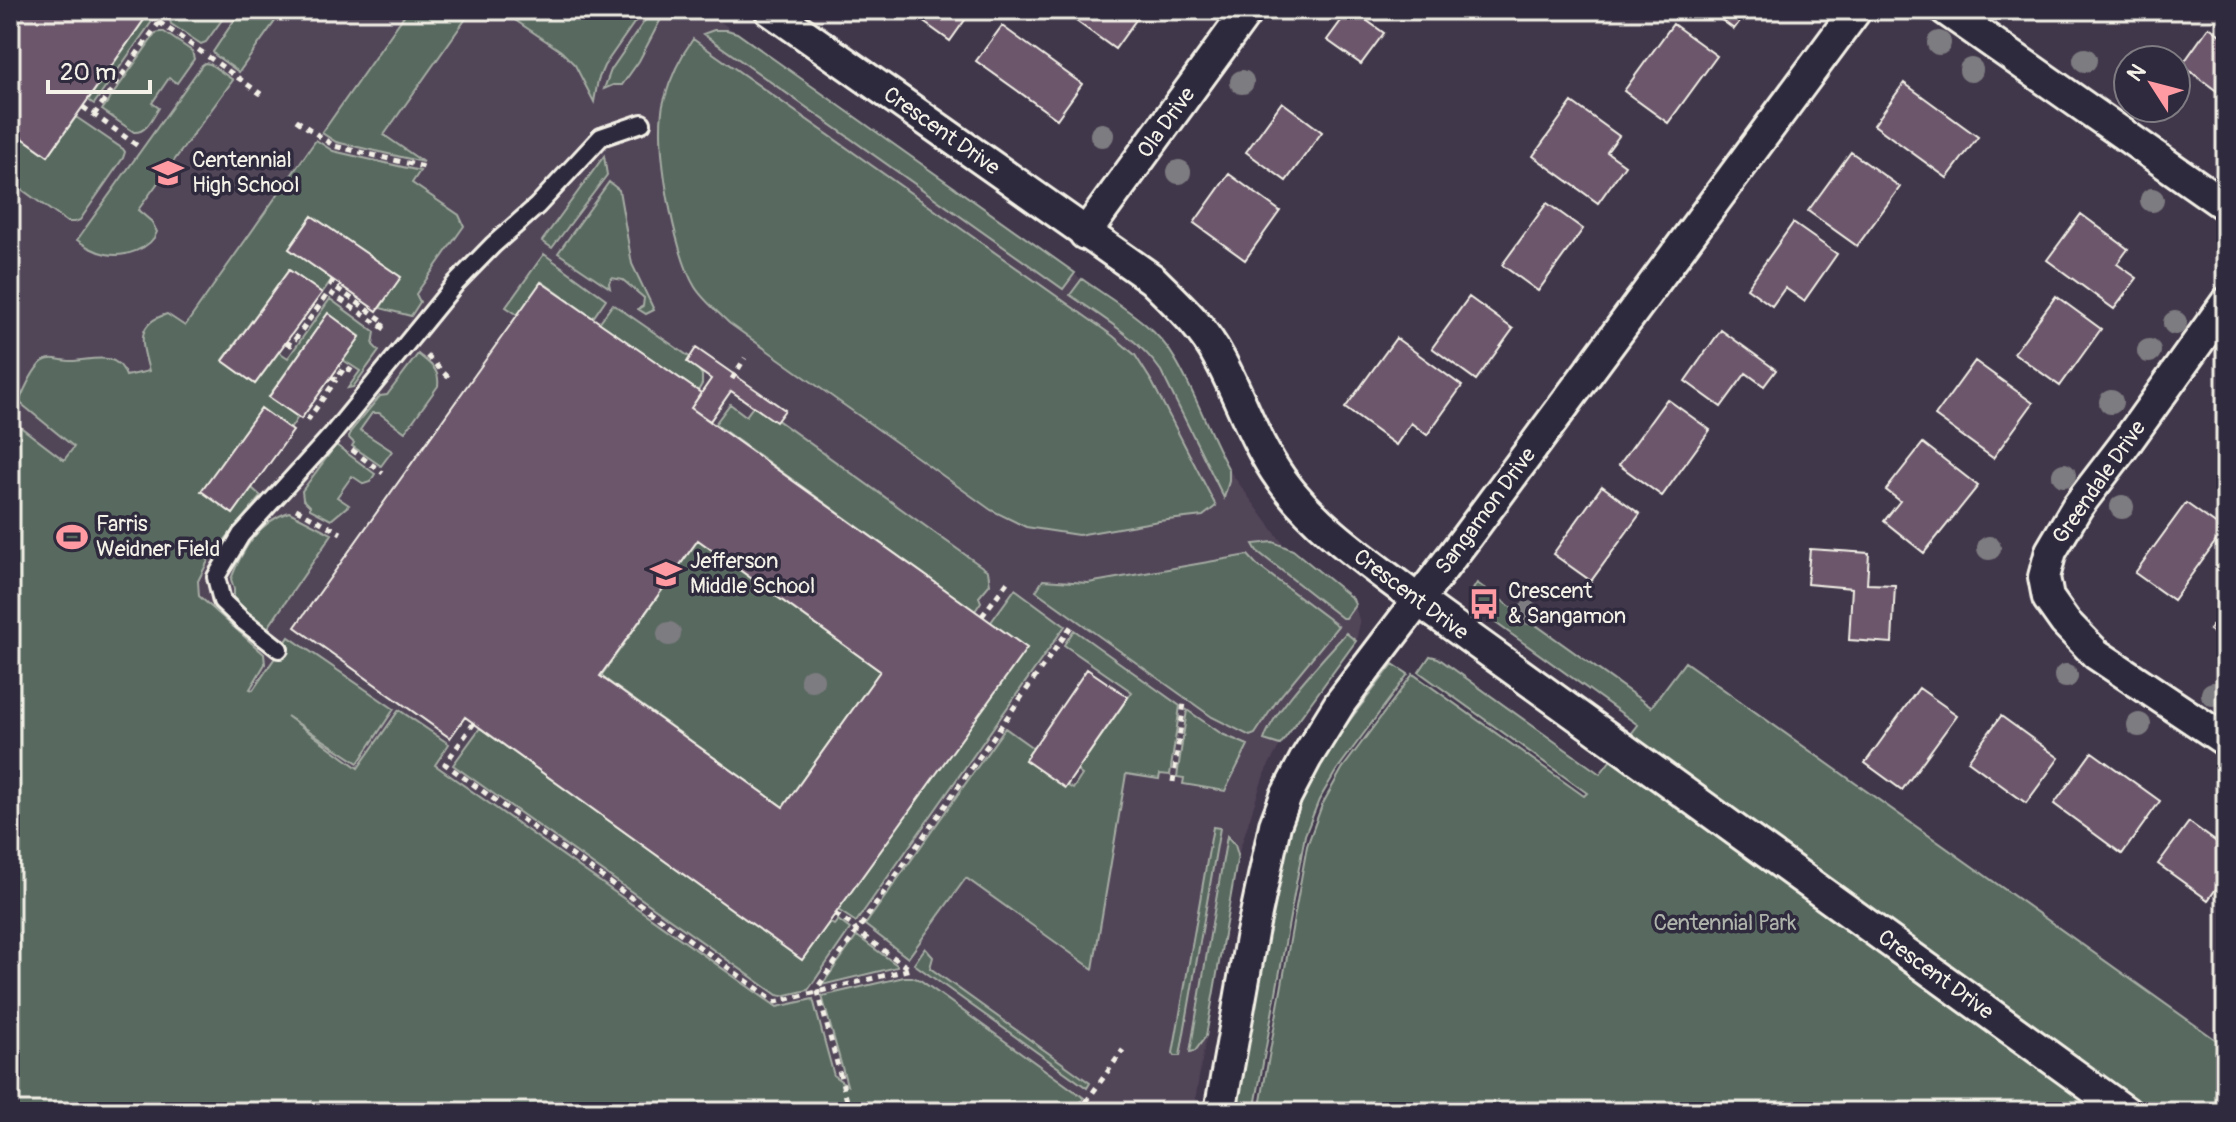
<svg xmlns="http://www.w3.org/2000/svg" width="2236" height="1122" viewBox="0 0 2236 1122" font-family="Pangolin,sans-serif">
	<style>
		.built { fill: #514458 }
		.green { fill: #596960; stroke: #a6ada4; stroke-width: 2 }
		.building { fill: #6c566c; stroke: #f4f1e8; stroke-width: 2; fill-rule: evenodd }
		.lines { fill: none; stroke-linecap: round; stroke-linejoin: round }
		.service-casing { stroke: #f4f1e8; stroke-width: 22 }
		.minor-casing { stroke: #f4f1e8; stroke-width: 36 }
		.path { stroke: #f4f1e8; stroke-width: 5; stroke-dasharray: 6 6; stroke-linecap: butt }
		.service { stroke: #2f2a3d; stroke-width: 16 }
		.minor { stroke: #2f2a3d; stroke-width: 30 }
		.tree { fill: #7d7c80 }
		.labels { text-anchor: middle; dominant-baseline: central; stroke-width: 7; stroke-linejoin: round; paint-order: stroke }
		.street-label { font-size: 22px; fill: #f4f1e8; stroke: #2f2a3d }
		.poi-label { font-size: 22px; fill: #f4f1e8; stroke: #2f2a3d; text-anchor: start }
		.park-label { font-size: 22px; fill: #aeb4ab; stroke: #2f2a3d }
	</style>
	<rect width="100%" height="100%" fill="#41374b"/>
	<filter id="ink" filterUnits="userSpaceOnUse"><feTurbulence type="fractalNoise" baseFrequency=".0125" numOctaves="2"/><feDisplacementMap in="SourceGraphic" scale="16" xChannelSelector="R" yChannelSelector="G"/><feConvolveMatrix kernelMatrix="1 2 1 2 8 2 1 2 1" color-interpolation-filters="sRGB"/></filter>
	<g filter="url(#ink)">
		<path class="built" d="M10,10H704L1140,321L1154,333L1175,359L1229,470L1284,545L1293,550L1353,599L1360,623L1356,641L1280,745L1265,772L1256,799L1238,855L1193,1112H10Z"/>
		<path class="green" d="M151,10H160L94,104L88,100Z
			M173,10H229L206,42L201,44L171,24L169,16Z
			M241,10H283L239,72L215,55L213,52Z
			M408,10H472L384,135L423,162L336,142L322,133Z
			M500,10H643L604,66L598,80L594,102L575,65L561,51Z
			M652,10L662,17L639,61L622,85H613L604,89L611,70Z
			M714,30H727L737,33L1075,273L1063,289L703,34Z
			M160,32H164L192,51L194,59L177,83L169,78L152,103L159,108C153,117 147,133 134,132L102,110L156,33Z
			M693,39L1113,336L1135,355L1152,382L1216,506L1203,516L1159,521L1078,535L1026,527L991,510L729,323C718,312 703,300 695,287C674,253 653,139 664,101C670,79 680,57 693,39Z
			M205,63L210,64L233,80L138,210L152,222L157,232C151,249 124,258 106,254C95,252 86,246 77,240L202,65Z
			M76,117L123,149L125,152L123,158L80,220L75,222H67L10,181V129L48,156Z
			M316,140L333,151L420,171L412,183L459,215L464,226L416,294L420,302L411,316L380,308L400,277L312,216L289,249L332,279L322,293L289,270L223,360L255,384L279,352L288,358L330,299L375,332L373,345L379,351L353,387L348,388L360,371L343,360L360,336L328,314L269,396L298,417L252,488L261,496L209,559L198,581L199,596L264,654L265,664L250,689L253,690L289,637L394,709L358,763L287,716L358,768L399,710L449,744L435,765L777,1007L813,999L834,1076L847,1085L822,996L904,977H912L920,980L1084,1098L1073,1112H10V419L64,460L74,447L19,402C24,390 31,373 41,363C49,355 61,361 71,361C92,360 118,350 126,376L149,371C142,344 134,324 167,314L185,326Z
			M604,156L607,175L552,248L542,241Z
			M609,182L619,190L632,264L654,310L646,314L638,309L643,306L644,298L623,280L612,278L609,283L610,288L558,253Z
			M544,254L606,299L593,318L542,282L518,315L506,307Z
			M1082,279C1114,302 1155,324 1175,359C1196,394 1209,434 1229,470V481L1224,498L1161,371C1138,338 1103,318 1070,295Z
			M613,304L691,358L702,375V384L698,391L599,323Z
			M418,354C430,364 440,369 438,386L405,432L379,413H372L360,430L392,451L381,466L352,446L354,443L349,438L350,432L380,396L387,395Z
			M730,404L746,416L755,404L988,571L990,584L979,597L981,602L975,611L715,424Z
			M336,445L375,474L370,482L364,484L352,476L337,497L349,505L331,520L310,509V506L303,499L302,491Z
			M289,512L332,534L267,629L255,620L234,598V589L231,579C242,550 258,522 289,512Z
			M698,540L880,671L783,807L601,676Z
			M1273,542L1293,550L1353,599L1355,605L1346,618H1342L1257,551L1253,544Z
			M1248,555L1257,565L1338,626L1278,699L1255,734L1250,736L1212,717L1036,591L1043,580L1088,583Z
			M1477,583L1651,707L1685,662L2226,1047V1112H1259L1307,846L1322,805L1342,769L1413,674L1584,796L1587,793L1419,672L1430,656L1438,658L1600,774L1638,725L1486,616L1475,601L1472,591Z
			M1015,589L1065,626L856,922L838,910L991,622Z
			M1074,630L1180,706L1170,775L1160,774L1159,779L1126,774L1093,969L966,878L908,958L865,925L1005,728L1033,748L1025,760L1073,789L1082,775L1077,771L1132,692L1064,645Z
			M1346,633L1356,641L1280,745L1264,740C1272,712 1325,657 1346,633Z
			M1393,664L1408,674L1336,771L1319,800L1305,835L1254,1112H1236L1283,853C1286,841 1289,828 1293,816C1314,760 1357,712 1393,664Z
			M1187,710L1222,734L1248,745L1225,791L1183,784L1184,778L1177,777Z
			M480,728L802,959L829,922L834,925L838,920L850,929L808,990L782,996L777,995L453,765Z
			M1213,827L1220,828L1180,1056H1175L1173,1053Z
			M1227,836L1235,845L1238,855L1206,1036L1195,1051L1190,1052Z
			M857,936L897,965V967L822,985Z
			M925,948L933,957L930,968L1090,1083L1087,1088L914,964Z"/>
		<path class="building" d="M10,10H151L48,156L10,129Z
			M907,10H972L950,41Z
			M1078,10H1143L1115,49L1072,18Z
			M1349,10H1352L1384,33L1361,64L1327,40Z
			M1708,10H1748L1734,29Z
			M1673,24L1717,56L1668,123L1624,91Z
			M1002,26L1082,84L1057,119L976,61Z
			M2209,27L2226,39V98L2182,65Z
			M1904,83L1978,137L1947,178L1874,125Z
			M1282,102L1322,132L1286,181L1246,152Z
			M1572,102L1619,136L1607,152L1625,165L1598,203L1533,156Z
			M1851,152L1900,187L1857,246L1808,211Z
			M1229,174L1280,211L1245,260L1194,223Z
			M1547,203L1583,229L1538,291L1502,265Z
			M2081,214L2128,249L2117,264L2137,278L2114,309L2047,260Z
			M312,216L401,277L377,311L289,249Z
			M1793,223L1837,254L1804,301L1785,288L1772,306L1747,288Z
			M289,270L322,293L255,384L223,361Z
			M541,282L701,393L691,408L1027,648L802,960L465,717L450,738L295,627ZM698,540L880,671L783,807L600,676Z
			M2056,296L2101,329L2060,386L2014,353Z
			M1469,297L1513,329L1476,380L1432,348Z
			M328,313L360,337L301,419L269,397Z
			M1721,330L1776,370L1764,386L1746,373L1721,407L1685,381Z
			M1396,338L1462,386L1427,435L1411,423L1396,445L1345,408Z
			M696,348L785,410L776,422L731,391L710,421L691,408L711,379L687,362Z
			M1975,361L2033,403L1993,458L1935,416Z
			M1667,399L1710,430L1662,496L1619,465Z
			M261,408L293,431L233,514L201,491Z
			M1923,443L1978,486L1924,553L1884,521L1900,501L1886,490Z
			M1602,486L1640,514L1591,581L1553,554Z
			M2186,503L2224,530L2173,600L2135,573Z
			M1810,549L1869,553L1867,584L1895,585L1892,643L1849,640L1852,588L1807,584Z
			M2226,607V642L2209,630Z
			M1087,669L1128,697L1065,788L1025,760Z
			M1919,688L1957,715L1902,790L1865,763Z
			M2001,716L2059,758L2026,803L1968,761Z
			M2092,752L2160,801L2122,854L2054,804Z
			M2189,822L2226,849V875L2208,900L2158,864Z"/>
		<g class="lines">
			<defs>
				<path id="service" d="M279,649L242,620L222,601L216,577L241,535L331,436L456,283L493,245L537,206L601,137L642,123"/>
				<g id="minor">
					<path id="s1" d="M770,10L1152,279C1177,304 1203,327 1219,358C1241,398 1254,442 1281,479C1317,529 1371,564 1419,601L2126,1112"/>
					<path d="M1946,10L2226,206"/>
					<path id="s2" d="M1085,234L1248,10"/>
					<path d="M2226,303L2123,447L2077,507L2051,551L2044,577L2048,598L2065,622L2096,654L2226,741"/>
					<path id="s3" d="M1220,1112L1252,933L1275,825L1286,796L1306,758L1340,703L1465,539L1856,10"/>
				</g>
			</defs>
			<use href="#service" class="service-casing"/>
			<use href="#minor" class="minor-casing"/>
			<path class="path" d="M159,22L261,94
				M83,107L138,146
				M94,115L168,10
				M296,120L334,146L424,167
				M333,280L331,284L385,322L381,327
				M286,342L291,345L329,292L385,329
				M427,356L449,378
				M331,377L336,380L345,367L353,372
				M732,379L745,358
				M307,421L336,380
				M352,450L383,473
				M296,509L341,533
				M982,616L1008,581
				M474,723L445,764L776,1002L911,969
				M1173,782L1184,703
				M835,914L853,926L856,931L910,969
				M850,1112L817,988L1072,625
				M1079,1112L1123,1050"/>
			<use href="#service" class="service"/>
			<use href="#minor" class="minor"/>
		</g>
		<g class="tree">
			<circle cx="1939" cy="43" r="12"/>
			<circle cx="2085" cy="60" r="12"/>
			<circle cx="1971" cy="70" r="12"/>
			<circle cx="1242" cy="82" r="12"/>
			<circle cx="1102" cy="135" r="12"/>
			<circle cx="1179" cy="172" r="12"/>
			<circle cx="2152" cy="200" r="12"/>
			<circle cx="2175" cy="323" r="12"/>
			<circle cx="2149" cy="351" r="12"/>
			<circle cx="2111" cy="402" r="12"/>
			<circle cx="2064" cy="475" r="12"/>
			<circle cx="2122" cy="507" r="12"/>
			<circle cx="1989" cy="548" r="12"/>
			<circle cx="1528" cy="613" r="12"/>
			<circle cx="669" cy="634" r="12"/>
			<circle cx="2066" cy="676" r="12"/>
			<circle cx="812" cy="680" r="12"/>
			<circle cx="2213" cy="694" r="12"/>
			<circle cx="2139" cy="725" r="12"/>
		</g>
	</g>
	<defs>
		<symbol id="school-bare" viewBox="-9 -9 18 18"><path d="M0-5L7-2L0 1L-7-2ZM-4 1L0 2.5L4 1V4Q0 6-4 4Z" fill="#ff9aa2" stroke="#2f2a3d" stroke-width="2.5" paint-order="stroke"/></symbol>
		<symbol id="stadium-bare" viewBox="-9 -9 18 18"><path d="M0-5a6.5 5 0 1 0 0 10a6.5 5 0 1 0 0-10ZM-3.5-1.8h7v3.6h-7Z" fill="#ff9aa2" stroke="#2f2a3d" stroke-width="2.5" paint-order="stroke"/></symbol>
		<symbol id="bus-bare" viewBox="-9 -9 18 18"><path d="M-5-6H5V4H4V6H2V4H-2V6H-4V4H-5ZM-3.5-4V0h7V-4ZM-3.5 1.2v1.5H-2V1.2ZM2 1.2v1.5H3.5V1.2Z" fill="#ff9aa2" stroke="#2f2a3d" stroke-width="2.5" paint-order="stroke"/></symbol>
	</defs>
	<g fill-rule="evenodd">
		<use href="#school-bare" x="146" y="151" width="44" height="44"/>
		<use href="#stadium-bare" x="50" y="515" width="44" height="44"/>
		<use href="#school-bare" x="644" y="552" width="44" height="44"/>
		<use href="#bus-bare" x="1462" y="582" width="44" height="44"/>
	</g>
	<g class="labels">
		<g class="street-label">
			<text stroke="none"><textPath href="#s2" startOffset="138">Ola Drive</textPath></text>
			<text stroke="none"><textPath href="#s1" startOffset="210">Crescent Drive</textPath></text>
			<text transform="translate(2099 482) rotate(-55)">Greendale Drive</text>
			<text stroke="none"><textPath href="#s3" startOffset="672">Sangamon Drive</textPath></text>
			<text stroke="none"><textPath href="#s1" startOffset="882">Crescent Drive</textPath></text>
			<text stroke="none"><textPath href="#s1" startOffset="1530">Crescent Drive</textPath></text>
		</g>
		<g class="poi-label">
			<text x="192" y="160">Centennial<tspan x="192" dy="25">High School</tspan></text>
			<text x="96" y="524">Farris<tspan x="96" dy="25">Weidner Field</tspan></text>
			<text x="690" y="561">Jefferson<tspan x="690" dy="25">Middle School</tspan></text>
			<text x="1508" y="591">Crescent<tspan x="1508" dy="25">&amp; Sangamon</tspan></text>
		</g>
		<g class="park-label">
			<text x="1725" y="923">Centennial Park</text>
		</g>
	</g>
	<rect width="2236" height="1122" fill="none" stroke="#2f2a3d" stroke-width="40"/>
	<rect x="20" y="20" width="2196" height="1082" fill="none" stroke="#f4f1e8" stroke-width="3" filter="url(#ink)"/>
	<g transform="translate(2152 84) rotate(306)"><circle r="38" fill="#2f2a3d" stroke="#7e7a81" stroke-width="2"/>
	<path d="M0-6L14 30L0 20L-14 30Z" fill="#ff9aa2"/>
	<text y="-12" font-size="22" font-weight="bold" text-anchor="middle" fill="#f4f1e8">N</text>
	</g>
	<path d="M48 80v12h102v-12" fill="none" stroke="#f4f1e8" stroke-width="4"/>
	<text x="60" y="80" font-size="24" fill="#f4f1e8" stroke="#2f2a3d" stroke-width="6" paint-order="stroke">20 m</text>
</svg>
